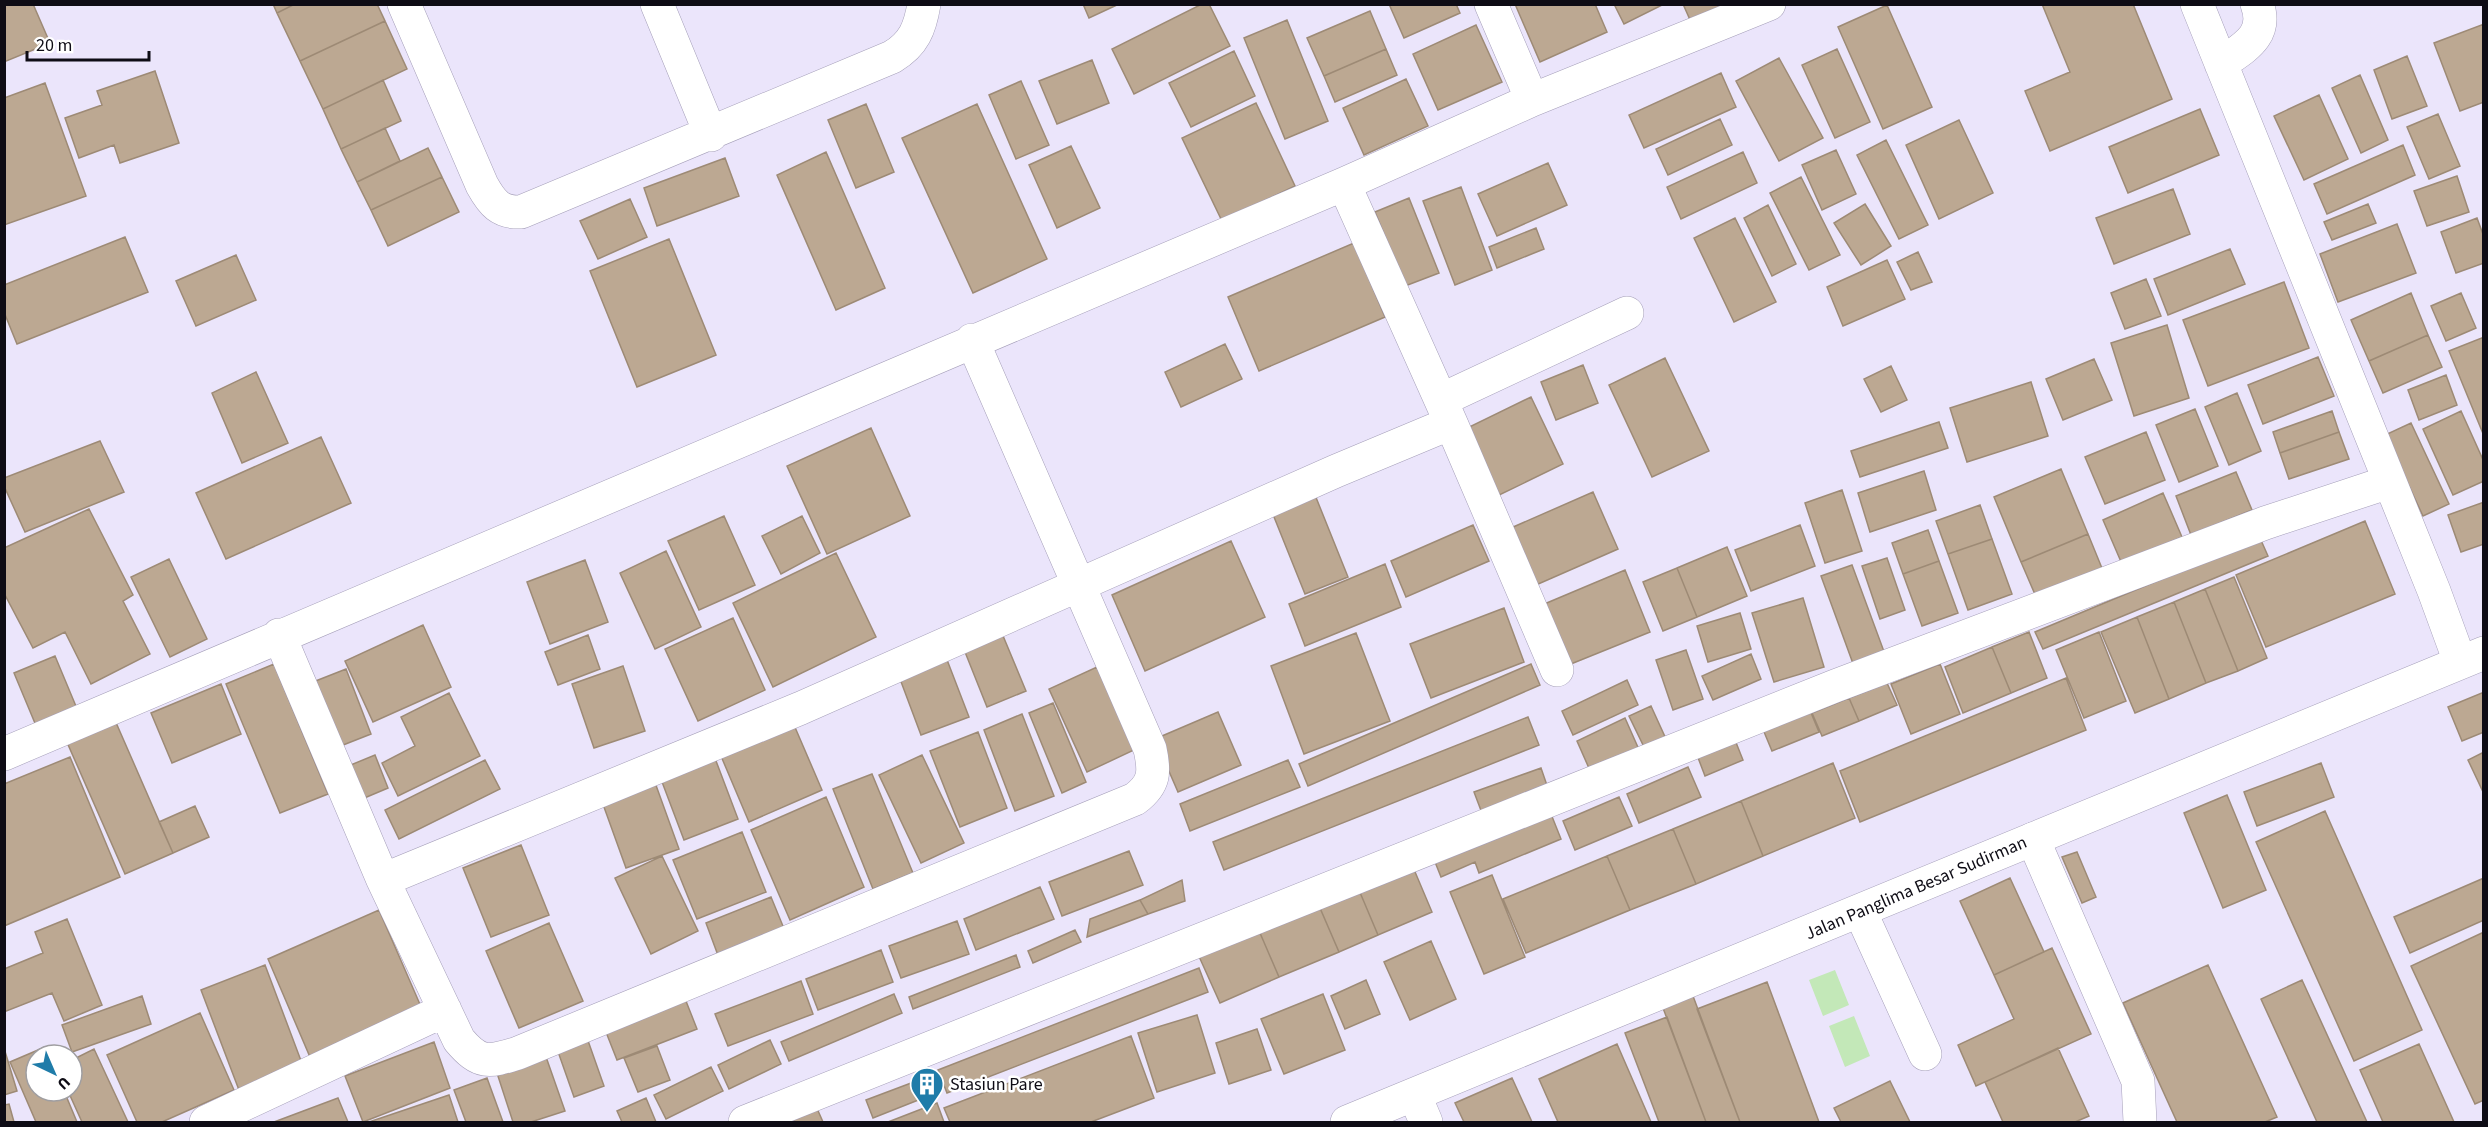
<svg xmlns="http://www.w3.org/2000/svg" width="2488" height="1127" viewBox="0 0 2488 1127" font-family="'Source Sans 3',sans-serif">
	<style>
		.green { fill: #c3e8b8 }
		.building { fill: #bca892; stroke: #9d8a75; stroke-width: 1.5 }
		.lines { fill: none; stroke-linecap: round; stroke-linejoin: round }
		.minor-casing { stroke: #a59fb9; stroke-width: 34 }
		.major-casing { stroke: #a59fb9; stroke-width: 34 }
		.minor { stroke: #fff; stroke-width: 33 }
		.major { stroke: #fff; stroke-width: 33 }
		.labels { text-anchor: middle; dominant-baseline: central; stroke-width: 5; stroke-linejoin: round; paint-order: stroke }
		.street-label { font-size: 18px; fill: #0e0c15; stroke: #fff }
		.poi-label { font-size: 18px; fill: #0e0c15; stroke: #fff; text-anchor: start }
	</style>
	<rect width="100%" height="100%" fill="#ebe5fb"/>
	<path class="green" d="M1835,970L1849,1005L1823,1016L1809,980Z
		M1854,1016L1870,1056L1845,1067L1829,1026Z"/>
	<path class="building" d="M4,4H33L50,43L4,62Z
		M273,4H295L277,13Z
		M295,4H377L385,21L300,61L277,13Z
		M1083,4H1119L1089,18Z
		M1202,4H1209L1230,46L1134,94L1112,49Z
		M1389,4H1456L1460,13L1404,38Z
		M1515,4H1595L1607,32L1540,62Z
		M1614,4H1664L1624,24Z
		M1683,4H1730L1691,22Z
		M2042,4H2133L2172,99L2050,151L2025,91L2070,72Z
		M1887,5L1932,107L1883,129L1838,27Z
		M1370,11L1386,49L1324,76L1307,38Z
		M1287,20L1328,121L1285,139L1244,38Z
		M385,21L407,69L323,109L300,61Z
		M2484,24V102L2460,111L2434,43Z
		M1476,25L1502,82L1438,110L1413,54Z
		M1386,49L1397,75L1335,102L1324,76Z
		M1837,49L1870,122L1835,138L1802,65Z
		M1234,51L1255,96L1191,127L1169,83Z
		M2407,56L2427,106L2392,119L2374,70Z
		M1779,58L1823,138L1779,161L1736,81Z
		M1092,60L1109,103L1057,124L1039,81Z
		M155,71L179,143L120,163L114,145L79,158L65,118L102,105L97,91Z
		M1721,73L1736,107L1644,148L1629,115Z
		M2360,75L2388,140L2361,153L2332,88Z
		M1406,79L1428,126L1364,155L1343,108Z
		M383,80L401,121L341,149L323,109Z
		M1021,81L1049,145L1016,159L989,95Z
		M45,83L86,196L4,225V98Z
		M2319,95L2348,159L2304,180L2274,116Z
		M1256,103L1295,186L1222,221L1182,138Z
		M866,104L894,172L856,188L828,120Z
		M977,104L1047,259L973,293L902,138Z
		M2200,109L2219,155L2128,193L2109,147Z
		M2438,114L2460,166L2429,179L2407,127Z
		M1720,119L1732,145L1668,175L1656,149Z
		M1959,120L1993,193L1939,219L1906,145Z
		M385,128L400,161L357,182L341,149Z
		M1886,140L1928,225L1899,239L1857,155Z
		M2403,145L2415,175L2327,214L2314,184Z
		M1071,146L1100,208L1057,228L1029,165Z
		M428,148L442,177L371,210L357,182Z
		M1836,150L1856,194L1822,210L1802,165Z
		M826,152L885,288L836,310L777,175Z
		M1743,152L1757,183L1681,219L1667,187Z
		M725,158L739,196L657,226L644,188Z
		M1548,163L1567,205L1497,236L1478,194Z
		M2457,176L2469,212L2427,226L2414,191Z
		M442,177L459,212L388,246L371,210Z
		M1801,177L1840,255L1809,270L1770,193Z
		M1461,187L1492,270L1455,285L1423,201Z
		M2173,189L2190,234L2114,264L2096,218Z
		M1409,198L1439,273L1405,286L1375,212Z
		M630,199L647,237L598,259L580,221Z
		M1865,204L1891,246L1861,265L1834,223Z
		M2368,204L2376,223L2332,240L2324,222Z
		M1768,205L1796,264L1772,276L1744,218Z
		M1735,218L1776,302L1734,322L1694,238Z
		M2477,218L2484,237V263L2456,273L2441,232Z
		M2397,224L2416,273L2338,302L2320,254Z
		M1536,228L1544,249L1497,268L1489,247Z
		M125,237L148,292L17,344L4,312V285Z
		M669,239L716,355L637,387L590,271Z
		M1354,243L1385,317L1259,371L1228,297Z
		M2230,249L2245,284L2168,315L2154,279Z
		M1918,252L1932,282L1911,290L1897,262Z
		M236,255L256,300L196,326L176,281Z
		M1887,260L1905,299L1843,326L1827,287Z
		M2146,279L2161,316L2125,329L2111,293Z
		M2284,282L2309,348L2208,386L2183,320Z
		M2411,293L2428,335L2369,361L2351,320Z
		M2461,293L2476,328L2446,341L2431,306Z
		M2167,325L2189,398L2134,416L2111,343Z
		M2428,335L2442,367L2383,393L2369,361Z
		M2484,337V436L2449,351Z
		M1225,344L1242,379L1181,407L1165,372Z
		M2318,357L2334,396L2263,424L2248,385Z
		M1665,358L1709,451L1652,477L1609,385Z
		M2094,359L2112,400L2063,420L2046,379Z
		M1583,365L1598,403L1556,420L1541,382Z
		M1891,366L1907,400L1881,412L1864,379Z
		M256,372L288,443L242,463L212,393Z
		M2446,375L2457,405L2419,420L2408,390Z
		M2031,382L2048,436L1967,462L1950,408Z
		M2237,393L2261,451L2229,465L2205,407Z
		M1531,397L1563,464L1493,498L1461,431Z
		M2195,409L2218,466L2179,482L2156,425Z
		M2332,411L2339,432L2280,453L2273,432Z
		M2461,411L2484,462V481L2453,495L2423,429Z
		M1939,422L1948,448L1860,477L1851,451Z
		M2411,423L2449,504L2423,516L2385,435Z
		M871,428L910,516L827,554L787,466Z
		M2146,432L2165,480L2105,504L2085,457Z
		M2339,432L2349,459L2289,479L2280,453Z
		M321,437L351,503L226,559L196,493Z
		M100,441L124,492L25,532L4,486V478Z
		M2061,469L2088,534L2021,562L1994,497Z
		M1924,471L1936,510L1870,532L1858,493Z
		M2236,472L2252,510L2191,535L2176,496Z
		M1313,490L1348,577L1305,594L1270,507Z
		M1842,490L1862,551L1825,563L1805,503Z
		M1593,492L1618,549L1536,585L1511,528Z
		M2163,493L2182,537L2122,564L2103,520Z
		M2484,502V544L2461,552L2448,515Z
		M1980,505L1992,539L1948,554L1936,521Z
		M89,509L133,595L123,601L150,654L91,684L65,632L33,648L4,593V548Z
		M724,516L755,585L699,610L668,541Z
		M802,516L820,553L781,574L762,536Z
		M2365,521L2395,594L2266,647L2236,575Z
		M1473,525L1489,561L1406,597L1391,561Z
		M1800,525L1815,566L1751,591L1735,550Z
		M1928,530L1939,561L1903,574L1892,543Z
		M2088,534L2106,578L2040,606L2021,562Z
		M2260,538L2268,556L2043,649L2035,632Z
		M1992,539L2012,594L1968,610L1948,554Z
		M1231,541L1265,617L1145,671L1112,595Z
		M1727,547L1747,596L1697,617L1677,568Z
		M666,551L701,627L655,649L620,573Z
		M836,553L876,637L773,687L733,603Z
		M1887,558L1905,610L1880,619L1862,566Z
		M169,559L207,639L170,657L131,577Z
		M585,560L608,622L550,644L527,582Z
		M1939,561L1958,613L1922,626L1903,574Z
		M1385,564L1401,607L1305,646L1289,604Z
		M1852,565L1886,657L1855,669L1821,576Z
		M1677,568L1697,617L1663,631L1643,582Z
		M1625,570L1650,632L1566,666L1542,605Z
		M2234,577L2267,658L2238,671L2205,589Z
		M2205,589L2238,671L2206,683L2174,602Z
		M1803,598L1824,667L1774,682L1752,613Z
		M2174,602L2206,683L2169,699L2137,617Z
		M1504,608L1524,662L1431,698L1410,644Z
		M1740,613L1751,649L1708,662L1697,626Z
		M2137,617L2169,699L2135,713L2101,632Z
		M733,618L765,690L698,721L665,649Z
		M423,625L451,687L373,722L345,661Z
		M1001,631L1026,691L987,707L963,647Z
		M2029,632L2047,678L2011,693L1992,647Z
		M2099,632L2126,701L2084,718L2056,650Z
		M1356,633L1390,721L1304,754L1271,666Z
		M588,635L600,669L558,685L545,652Z
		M1992,647L2011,693L1963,713L1945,667Z
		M1686,650L1703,699L1673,710L1656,660Z
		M944,652L969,717L921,735L897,671Z
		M1751,654L1761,679L1713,700L1702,676Z
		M55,656L78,711L37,728L14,673Z
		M274,664L328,794L280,813L226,684Z
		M1531,664L1540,685L1308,786L1299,764Z
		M1940,664L1960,714L1911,734L1891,684Z
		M623,666L645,731L594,748L572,684Z
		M1097,667L1134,750L1087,772L1049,689Z
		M346,669L371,734L333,749L308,684Z
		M2066,678L2086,730L1860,822L1840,771Z
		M1627,680L1638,705L1573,735L1562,711Z
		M1887,683L1897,705L1859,721L1849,698Z
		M221,684L241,734L172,763L151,713Z
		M2484,692V732L2462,741L2448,707Z
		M449,693L480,756L398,796L382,763L415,746L401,717Z
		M1849,698L1859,721L1822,736L1812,713Z
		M1053,703L1086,782L1062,793L1029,713Z
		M1651,706L1666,739L1645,749L1629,716Z
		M1809,708L1819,732L1772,751L1762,727Z
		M1218,712L1241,765L1178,792L1155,739Z
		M1022,714L1054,796L1015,811L984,730Z
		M1528,717L1539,745L1224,870L1213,842Z
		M114,718L173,853L125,874L66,740Z
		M791,718L822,790L749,822L718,749Z
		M1625,718L1640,752L1592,775L1577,741Z
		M978,732L1007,808L960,827L930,751Z
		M1735,740L1743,760L1705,776L1697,755Z
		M2484,752V794L2468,760Z
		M713,753L738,819L684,840L659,774Z
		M375,755L388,788L355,802L341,769Z
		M922,755L964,843L921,863L879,775Z
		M70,757L120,877L4,926V784Z
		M485,760L500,789L399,839L385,810Z
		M1288,760L1300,787L1190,831L1180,804Z
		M1833,763L1855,818L1763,856L1741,801Z
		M2321,763L2334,797L2257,826L2244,792Z
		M1688,767L1701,797L1639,823L1627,794Z
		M1541,768L1551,797L1485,821L1474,792Z
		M872,774L913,873L873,889L833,789Z
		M653,777L679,849L626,868L600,796Z
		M2227,795L2266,890L2223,908L2184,813Z
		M826,797L864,887L790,920L751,830Z
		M1619,797L1632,826L1575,850L1563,821Z
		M1741,801L1763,856L1696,884L1673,829Z
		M195,806L209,837L173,853L159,822Z
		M2325,811L2422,1030L2354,1061L2256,842Z
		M1551,814L1561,839L1479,873L1475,862L1441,877L1435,862Z
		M1673,829L1696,884L1630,910L1607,856Z
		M742,832L766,892L697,919L673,860Z
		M521,845L549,915L491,937L463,868Z
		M1129,851L1143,885L1062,916L1049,882Z
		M2077,852L2096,897L2082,903L2062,857Z
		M662,856L698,931L651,954L615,878Z
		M1607,856L1630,910L1526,953L1503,899Z
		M1410,860L1432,912L1378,935L1356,883Z
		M1492,875L1525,957L1484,974L1450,892Z
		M2010,878L2044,952L1994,975L1960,901Z
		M2484,878V920L2410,953L2394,917Z
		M1182,880L1185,901L1148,914L1140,900Z
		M1356,883L1378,935L1339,952L1317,901Z
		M1040,887L1054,919L976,950L964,919Z
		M771,897L785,931L719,958L706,923Z
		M1140,900L1148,914L1087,937L1090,919Z
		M1317,901L1339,952L1279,977L1257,926Z
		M379,910L422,1009L310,1057L268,959Z
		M67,919L102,1005L64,1021L52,993L4,1012V969L43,953L35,932Z
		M957,921L969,954L901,978L889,946Z
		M549,923L583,1001L519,1028L486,951Z
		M1257,926L1279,977L1220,1003L1197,952Z
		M1075,930L1081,942L1033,963L1028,951Z
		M2484,932V1100L2475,1104L2411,966Z
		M1431,941L1456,999L1410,1020L1384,962Z
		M2052,948L2091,1034L1976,1086L1958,1045L2014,1019L1994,975Z
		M881,950L893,982L818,1010L806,979Z
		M1016,955L1020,967L913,1009L909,997Z
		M265,965L303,1066L239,1090L201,990Z
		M2208,965L2277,1117L2265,1122H2177L2123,1003Z
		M1199,968L1208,992L947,1093L938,1070Z
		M1366,980L1380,1014L1345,1029L1331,996Z
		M2302,980L2367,1122H2317L2261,999Z
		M801,981L813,1014L728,1046L715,1014Z
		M1767,982L1819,1122H1740L1697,1009Z
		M682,991L697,1029L617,1060L602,1022Z
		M894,994L902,1013L789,1061L781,1042Z
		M1323,994L1345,1050L1284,1074L1261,1019Z
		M142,996L151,1024L72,1052L62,1025Z
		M1693,996L1740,1122H1706L1663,1008Z
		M200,1013L234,1090L162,1122H137L107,1055Z
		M1197,1015L1215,1073L1157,1092L1138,1033Z
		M1667,1017L1706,1122H1659L1625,1033Z
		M1257,1029L1271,1070L1229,1084L1216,1043Z
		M586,1035L604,1086L574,1097L556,1046Z
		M1131,1036L1154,1098L1091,1122H950L944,1108Z
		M770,1040L781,1064L729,1089L718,1065Z
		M434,1042L450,1088L363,1122L345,1076Z
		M1617,1044L1651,1122H1558L1539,1079Z
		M2419,1044L2454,1122H2383L2360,1070Z
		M657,1046L670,1080L638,1092L624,1058Z
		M45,1047L49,1055H36V1091H64L77,1122H36L10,1062Z
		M4,1048L17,1091L4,1095Z
		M2058,1048L2089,1116L2075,1122H2003L1985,1082Z
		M94,1049L128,1122H82L68,1091H72V1060Z
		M545,1054L565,1111L531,1122H513L496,1070Z
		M711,1067L723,1091L666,1119L654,1095Z
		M935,1074L941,1091L873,1118L866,1100Z
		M487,1078L503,1122H466L454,1090Z
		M1512,1078L1532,1122H1464L1455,1103Z
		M1890,1081L1910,1122H1841L1834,1108Z
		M449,1095L458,1122H369Z
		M338,1098L348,1122H274Z
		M646,1098L656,1122H622L617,1111Z
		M937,1103L944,1122H888Z
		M9,1104L14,1122H4V1105Z
		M815,1104L823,1122H770Z"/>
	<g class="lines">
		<defs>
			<path id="minor" d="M404,4L482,185C492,203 500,213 521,212L892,57C914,44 920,28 924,4
				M657,4L711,135
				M1491,4L1532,100
				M2197,4L2434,591L2460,662
				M2221,64C2243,48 2269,36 2257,4
				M1441,400L1627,313
				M1451,423L1557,670
				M279,635L383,880L459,1040C480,1065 489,1062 518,1053L1135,799C1155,784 1155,772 1150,749L972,340
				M4,754L1344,184L1532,100L1769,4
				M2033,839L2138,1081L2140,1122
				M383,880L801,708L1336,471L1451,423L1344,184
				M1860,911L1925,1054
				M1415,1096L1426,1122
				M206,1122L445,1010
				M745,1122L1835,686L2265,523L2389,482"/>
			<path id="major" d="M1347,1122L2484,653"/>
		</defs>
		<use href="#minor" class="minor-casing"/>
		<use href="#major" class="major-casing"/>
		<use href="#minor" class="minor"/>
		<use href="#major" class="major"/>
	</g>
	<defs>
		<symbol id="building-pin" viewBox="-11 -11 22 30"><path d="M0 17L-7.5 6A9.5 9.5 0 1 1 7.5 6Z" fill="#1f7ca9" stroke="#fff"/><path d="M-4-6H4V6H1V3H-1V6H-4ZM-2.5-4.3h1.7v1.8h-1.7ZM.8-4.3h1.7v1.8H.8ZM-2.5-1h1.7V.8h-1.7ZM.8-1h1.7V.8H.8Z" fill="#fff"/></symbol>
	</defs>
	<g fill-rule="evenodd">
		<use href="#building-pin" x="908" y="1065" width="38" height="52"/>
	</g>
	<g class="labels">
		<g class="street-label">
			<text transform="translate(1916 888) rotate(-23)">Jalan Panglima Besar Sudirman</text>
		</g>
		<g class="poi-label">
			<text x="950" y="1084">Stasiun Pare</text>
		</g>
	</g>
	<rect width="2488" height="1127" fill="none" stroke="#0e0c15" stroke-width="12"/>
	<g transform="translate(54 1073) rotate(136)"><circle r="28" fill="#ffffff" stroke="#9f9ea1" stroke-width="1.5"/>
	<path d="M0-4.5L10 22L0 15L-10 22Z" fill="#1f7ca9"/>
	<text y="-9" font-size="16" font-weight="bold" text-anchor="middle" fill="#0e0c15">U</text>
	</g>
	<path d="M27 51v9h122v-9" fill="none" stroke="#0e0c15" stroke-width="3"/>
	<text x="36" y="51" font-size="18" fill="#0e0c15" stroke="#ffffff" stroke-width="4.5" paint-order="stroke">20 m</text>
</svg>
